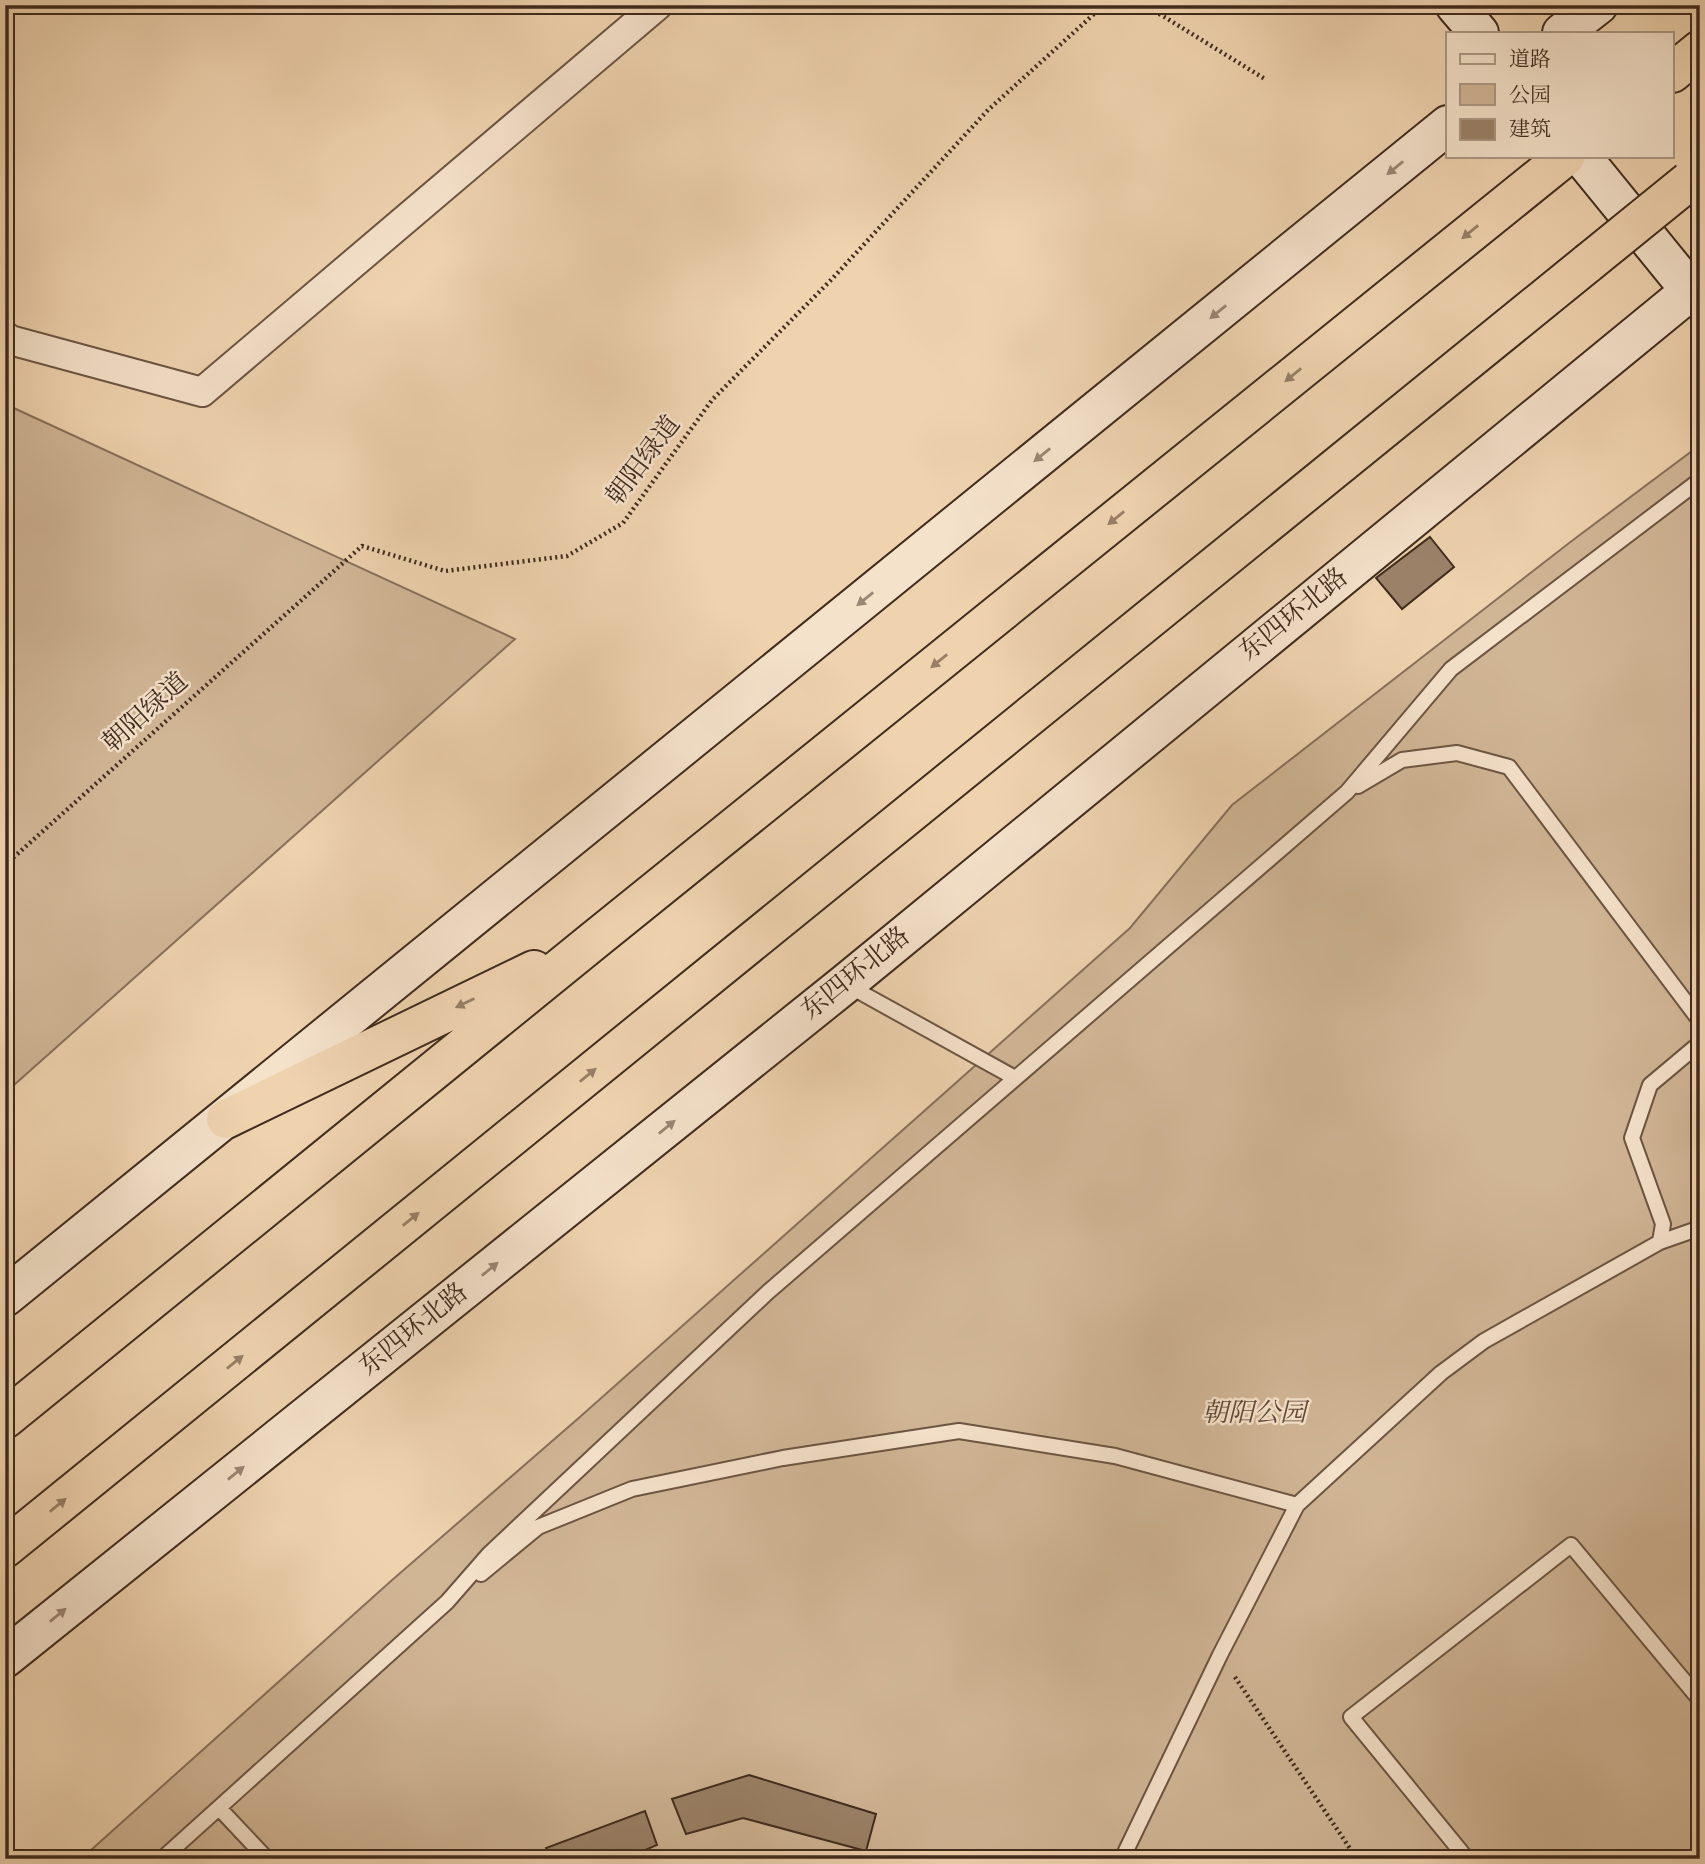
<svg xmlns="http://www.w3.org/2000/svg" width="1705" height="1864" viewBox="0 0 1705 1864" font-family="'Old Standard TT','Noto Serif SC',serif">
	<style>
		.green { fill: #d1b696; stroke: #88705a; stroke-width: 2 }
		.building { fill: #9b8269; stroke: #402b1e; stroke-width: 2 }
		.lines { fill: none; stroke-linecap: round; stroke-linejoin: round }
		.lane-casing { stroke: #6c5542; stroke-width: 18 }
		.street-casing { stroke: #6c5542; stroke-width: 32 }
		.secondary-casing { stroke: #402b1e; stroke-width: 42 }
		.highway-casing { stroke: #402b1e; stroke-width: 42 }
		.path { stroke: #402b1e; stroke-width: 4.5; stroke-dasharray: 2 3.5; stroke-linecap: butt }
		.lane { stroke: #f5e2cb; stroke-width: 14 }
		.street { stroke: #f5e2cb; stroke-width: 28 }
		.secondary { stroke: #f5e2cb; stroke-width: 38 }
		.highway { stroke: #efd3af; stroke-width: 38 }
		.highway-bridge-casing { stroke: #402b1e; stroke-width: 42; stroke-linecap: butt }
		.highway-bridge { stroke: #efd3af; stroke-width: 38 }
		.oneway { fill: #9a8674 }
		.oneway2 { fill: #987f66 }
		.labels { text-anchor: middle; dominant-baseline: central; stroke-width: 5; stroke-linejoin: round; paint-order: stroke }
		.street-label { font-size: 26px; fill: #402b1e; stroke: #f5e2cb }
		.park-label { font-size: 26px; font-style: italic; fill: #5d4736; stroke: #f5e2cb }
	</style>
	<rect width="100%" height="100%" fill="#efd3af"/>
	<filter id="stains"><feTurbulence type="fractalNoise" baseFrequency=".00286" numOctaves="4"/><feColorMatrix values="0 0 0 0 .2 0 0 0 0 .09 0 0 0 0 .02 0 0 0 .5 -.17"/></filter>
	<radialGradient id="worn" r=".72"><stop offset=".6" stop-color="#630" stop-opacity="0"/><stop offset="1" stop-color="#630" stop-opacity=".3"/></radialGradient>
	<path class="green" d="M5,404L515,639L5,1093Z
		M1700,445V1859H81L391,1581L581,1416L1130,928L1232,805L1573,540Z"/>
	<path class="building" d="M1430,537L1454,567L1402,609L1376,578Z
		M749,1775L876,1814L866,1851L743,1818L686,1834L672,1799Z
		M645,1811L657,1845L624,1859H551L546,1848Z"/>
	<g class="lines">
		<defs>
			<path id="lane" d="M1358,786L1402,760L1457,753L1509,767L1700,1021
				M849,986L1015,1078
				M1660,1242L1663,1224L1632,1138L1650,1085L1700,1043
				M481,1574L538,1527L632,1489L783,1458L959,1431L1115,1456L1297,1505
				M219,1808L267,1859
				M162,1859L447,1602L489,1554L768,1292L1347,792L1451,669L1700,480
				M1122,1859L1220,1655L1297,1505L1441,1373L1484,1341L1660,1242L1700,1228
				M1467,1859L1351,1717L1571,1545L1700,1700"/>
			<path id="street" d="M5,336L10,340L202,392L658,5"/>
			<path id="secondary" d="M1455,5L1479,33
				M1562,33L1598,5
				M1581,156L1690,290
				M5,1297L1448,125
				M5,1658L845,984L1700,283"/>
			<path id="highway" d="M1672,73L1700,50
				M226,1119L534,970
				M5,1419L592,942L1566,156
				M5,1548L1588,263"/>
		</defs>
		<use href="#lane" class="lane-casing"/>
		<use href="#street" class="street-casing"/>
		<use href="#secondary" class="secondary-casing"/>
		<use href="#highway" class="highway-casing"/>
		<path class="path" d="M1145,5L1265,79
			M5,865L362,546L445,571L567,556L623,523L712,400L832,279L988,110L1104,5
			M1235,1677L1357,1859"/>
		<use href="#lane" class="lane"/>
		<use href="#street" class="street"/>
		<use href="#secondary" class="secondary"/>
		<use href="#highway" class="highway"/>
		<defs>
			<path id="highway-bridge" d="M1588,263L1689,181"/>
		</defs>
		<use href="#highway-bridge" class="highway-bridge-casing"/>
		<use href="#highway-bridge" class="highway-bridge"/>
	</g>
	<defs><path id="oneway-solid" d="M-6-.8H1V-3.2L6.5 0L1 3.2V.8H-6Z" transform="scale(1.75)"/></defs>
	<g class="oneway">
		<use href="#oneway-solid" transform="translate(1395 168) rotate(141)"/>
		<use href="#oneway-solid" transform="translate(1218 312) rotate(141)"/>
		<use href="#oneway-solid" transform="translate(1042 455) rotate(141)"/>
		<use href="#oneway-solid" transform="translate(865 599) rotate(141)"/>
		<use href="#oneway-solid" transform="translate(667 1127) rotate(-39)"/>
		<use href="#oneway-solid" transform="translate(490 1269) rotate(-39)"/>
		<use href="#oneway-solid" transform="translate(236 1473) rotate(-39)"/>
		<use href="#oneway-solid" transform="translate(58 1615) rotate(-39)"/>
	</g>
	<g class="oneway2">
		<use href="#oneway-solid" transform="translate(1470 232) rotate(141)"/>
		<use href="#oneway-solid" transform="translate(1293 375) rotate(141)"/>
		<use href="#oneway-solid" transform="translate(1116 518) rotate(141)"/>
		<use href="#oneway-solid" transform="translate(939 661) rotate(141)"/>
		<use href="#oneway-solid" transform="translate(465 1003) rotate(154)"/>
		<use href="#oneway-solid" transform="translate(588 1075) rotate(-39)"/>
		<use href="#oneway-solid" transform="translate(411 1219) rotate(-39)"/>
		<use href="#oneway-solid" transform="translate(235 1362) rotate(-39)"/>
		<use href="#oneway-solid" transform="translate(58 1505) rotate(-39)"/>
	</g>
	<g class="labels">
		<g class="street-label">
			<text transform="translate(644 461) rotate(-53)">朝阳绿道</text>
			<text transform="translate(1294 615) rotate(-39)">东四环北路</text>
			<text transform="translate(146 713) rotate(-42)">朝阳绿道</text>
			<text transform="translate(856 974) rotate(-39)">东四环北路</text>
			<text transform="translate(414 1330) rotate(-39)">东四环北路</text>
		</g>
		<g class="park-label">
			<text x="1254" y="1414">朝阳公园</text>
		</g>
	</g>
	<rect width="1705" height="1864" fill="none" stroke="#efd3af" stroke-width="28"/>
	<rect x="7" y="7" width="1691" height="1850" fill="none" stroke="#402b1e" stroke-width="3.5"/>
	<rect x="14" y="14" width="1677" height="1836" fill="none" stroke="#402b1e" stroke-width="2"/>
	<rect x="1446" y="32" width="228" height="126" fill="#f5e2cb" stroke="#ad9986" stroke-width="2"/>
	<rect x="1460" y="54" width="35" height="10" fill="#f5e2cb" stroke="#ad9986" stroke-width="2"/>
	<text x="1509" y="66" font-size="21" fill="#402b1e">道路</text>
	<rect x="1460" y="84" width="35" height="21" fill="#d1b696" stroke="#ad9986" stroke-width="2"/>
	<text x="1509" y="102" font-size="21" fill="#402b1e">公园</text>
	<rect x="1460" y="119" width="35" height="21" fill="#9b8269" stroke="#ad9986" stroke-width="2"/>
	<text x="1509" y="136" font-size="21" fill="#402b1e">建筑</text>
	<rect width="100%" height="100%" filter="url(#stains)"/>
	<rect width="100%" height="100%" fill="url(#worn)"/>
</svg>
